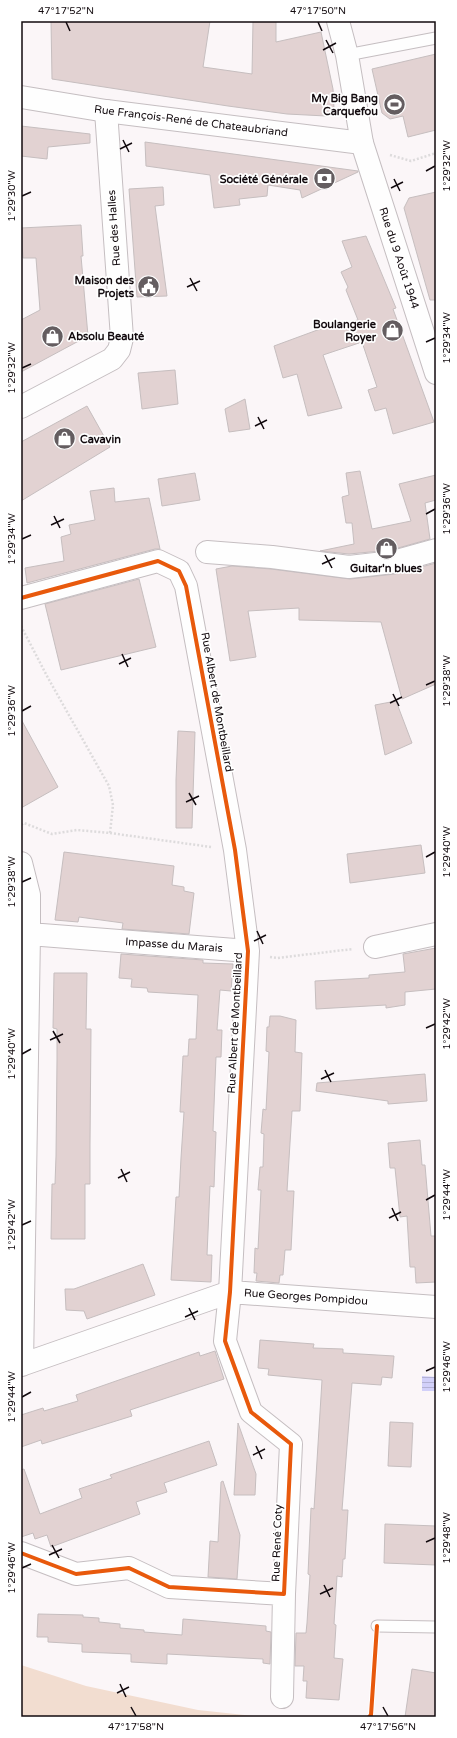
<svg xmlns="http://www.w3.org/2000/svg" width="457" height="1738" viewBox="0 0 457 1738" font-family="'Varela Round',sans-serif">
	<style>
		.green { fill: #f2ddd0 }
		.water { fill: url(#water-rules) }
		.building { fill: #e2d2d2; stroke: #c6bebf }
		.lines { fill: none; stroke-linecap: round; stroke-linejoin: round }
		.service-casing { stroke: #c5bec1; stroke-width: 13 }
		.minor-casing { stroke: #c5bec1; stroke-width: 24 }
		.tertiary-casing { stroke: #c5bec1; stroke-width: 24 }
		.path { stroke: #dddbdc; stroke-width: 2.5; stroke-dasharray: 2 2; stroke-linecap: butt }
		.service { stroke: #fefefe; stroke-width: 11 }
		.minor { stroke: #fefefe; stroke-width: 22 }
		.tertiary { stroke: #fefefe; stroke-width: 22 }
		.cycleway-casing { stroke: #fff; stroke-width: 6 }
		.cycleway { stroke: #e8590c; stroke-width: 4 }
		.ticks { fill: none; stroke: #120a0e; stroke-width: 1.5 }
		.labels { text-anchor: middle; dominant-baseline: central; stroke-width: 3.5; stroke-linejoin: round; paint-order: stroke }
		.poi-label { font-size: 11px; font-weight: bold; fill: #120a0e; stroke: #fff; text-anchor: end }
		.street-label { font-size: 11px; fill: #120a0e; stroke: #fff }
		.neatline { fill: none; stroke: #120a0e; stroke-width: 1.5 }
		.ticks-label { font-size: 10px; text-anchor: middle; fill: #120a0e }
	</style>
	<defs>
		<pattern id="water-rules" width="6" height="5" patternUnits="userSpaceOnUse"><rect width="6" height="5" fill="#d2d0f9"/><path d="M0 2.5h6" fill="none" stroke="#b3b1d4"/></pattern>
	</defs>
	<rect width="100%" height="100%" fill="#fbf6f8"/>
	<path class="green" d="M21,1665L86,1686L198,1710L264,1717H21Z"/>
	<path class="water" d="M422,1376L436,1377V1391H422Z"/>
	<path class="building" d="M51,21H210L203,67L252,74L253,21H276V42L321,32L333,89L334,109L326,116L287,114L228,106L52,79Z
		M436,54V130L408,137L403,116L390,119L382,113L372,69Z
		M21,126L90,134V143L48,147L47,159L21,156Z
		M145,142L358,171V172L302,198L300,190L268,185L267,196L239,199L240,205L214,208L210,175L146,166Z
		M163,187L164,205L155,206L167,296L137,297L129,189Z
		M436,192V300H430L404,208L409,198Z
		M81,225L83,256H81L88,336L21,372V320L40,310L36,258H23L21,228Z
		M366,236L396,308L393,309L434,422L393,434L386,408L375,411L368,390L377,387L362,342L323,355L342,408L308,416L297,374L283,378L274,346L331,325L358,320L346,290L348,287L341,272L352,267L342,241Z
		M175,370L178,404L142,409L138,373Z
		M245,399L250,429L229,432L225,409Z
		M87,406L110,447L21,501V442Z
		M360,471L372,529L411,521L399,484L436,475V500L425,503L430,539L391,550L349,554L320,551L354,544L352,523H346L342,497L349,495L346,473Z
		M195,473L200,500L162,506L158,479Z
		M114,488L115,502L149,498L160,549H155L27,583L25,568L64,561L61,537L71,534L69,525L95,520L90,491Z
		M436,563V684L402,699L381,622L299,620V608L248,611L256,657L230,661L216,569L232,566L271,569L350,579L395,574Z
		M139,579L156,647L61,670L45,604Z
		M396,701L412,743L385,755L375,705Z
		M21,719L58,787L21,808Z
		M178,731L195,732L192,828H176V780Z
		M421,845L425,873L350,883L347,854Z
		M64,852L174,866L172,885L184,887V891L194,893L189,934L122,929L123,923L79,917L78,922L55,920Z
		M436,948V989L405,992V1005L386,1008V1005L316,1009L315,981L369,978V975L405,972L403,954Z
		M121,954L203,960V963L233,964L231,991L220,990L217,1030H222L221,1057H216L213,1131L216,1132L215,1159L214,1187L210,1186L207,1255H212L211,1282L171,1280L176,1197H179L181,1158L184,1112H180L183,1056H188L189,1039H196L198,995L148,992L147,988L131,987L132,979L119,978Z
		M54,973H87L86,1029H91L90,1144V1184H85V1239H51L52,1184H55L56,1156L57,1060V1029L53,1028Z
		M270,1016H280L296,1020L295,1052L302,1053L300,1111H292L287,1191H294L291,1250H285L283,1275H280L279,1283L256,1281L257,1273H254L255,1248L258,1249L261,1190H258L260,1167H263L264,1134L261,1133L263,1109L266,1110L269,1052L266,1051L267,1027H269Z
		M425,1074L427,1101L388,1104V1101L316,1091L317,1083Z
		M420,1140L422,1165H425L431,1236H436V1282L416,1283L415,1267H410L407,1216L400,1217L395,1168H390L388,1143Z
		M143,1264L155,1295L87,1319L84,1311L66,1310L65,1289H74Z
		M260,1340L314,1344L313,1348L343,1349V1353L394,1356L392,1378L382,1377L381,1385L352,1383L342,1510H348L345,1559H343L342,1577L337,1576L334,1624L336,1625L334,1658L343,1659L339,1700L306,1698L307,1681H303L304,1666H295L296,1633H306L307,1623L310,1575L308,1574L311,1508L314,1509L322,1380L268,1375L269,1369L258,1368Z
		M215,1351L224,1379L130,1410L132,1416L42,1444L41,1440L21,1447V1415L43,1408L44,1411L78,1401L76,1395L199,1352L200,1356Z
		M390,1422L413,1423L411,1467L388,1466Z
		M238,1423L256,1474L255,1495H234Z
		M209,1441L217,1465L164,1483L167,1492L136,1502L140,1514L51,1547L47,1535L35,1539L33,1533L21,1537V1470L24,1469L40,1514L82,1498L79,1489L112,1478L110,1475Z
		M223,1481L240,1535L237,1579L208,1577L210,1541L218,1542L221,1482Z
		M385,1524L436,1526V1565L384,1563Z
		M38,1614L83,1615V1617L99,1618V1622L120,1624V1628L144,1630V1632L182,1635L183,1619L266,1626V1631L271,1632L270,1664L263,1663V1659L167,1654V1664L131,1662V1654L82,1652V1644L48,1642V1637H37Z
		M412,1669L436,1673V1717H405Z"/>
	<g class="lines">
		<defs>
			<path id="service" d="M347,55L436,38
				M377,1626L436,1627"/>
			<path id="minor" d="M362,143L436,373
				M21,407L112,359L119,350L122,338L106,111
				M207,552L272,557L349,567L393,562L436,550
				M21,598L158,561L179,571L186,586L235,850L248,951L230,1292L225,1341L251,1412L291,1444L284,1594L169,1587L129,1568L76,1574L21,1553
				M21,863L29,895V934L22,1365
				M29,934L248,951
				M375,947L436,934
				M21,1365L230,1292L436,1307
				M282,1697L284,1594"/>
			<path id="tertiary" d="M21,97L106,111L362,143L347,55L338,21"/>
		</defs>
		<use href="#service" class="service-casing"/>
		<use href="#minor" class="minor-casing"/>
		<use href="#tertiary" class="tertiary-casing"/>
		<path class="path" d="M390,155L411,161L436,153
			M21,626L48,678L109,786L113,805L110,833L77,830L52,834L24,823L21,825
			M110,833L211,847
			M270,957L277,958L353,949"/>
		<use href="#service" class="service"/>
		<use href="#minor" class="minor"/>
		<use href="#tertiary" class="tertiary"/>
		<defs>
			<path id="cycleway" d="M21,598L158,561L179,571L186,586L235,850L248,951L230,1292L225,1341L251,1412L291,1444L284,1594L169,1587L129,1568L76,1574L21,1553
				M369,1717L371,1715L377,1626"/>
		</defs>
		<use href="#cycleway" class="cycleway-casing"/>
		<use href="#cycleway" class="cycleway"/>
	</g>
	<path class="ticks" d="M66,22L70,31M318,22L322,31M326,40L333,53M323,50L336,43M123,140L129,152M120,149L132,143M426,171L435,166M394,179L400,191M391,188L403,182M22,196L31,192M190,278L197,291M187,287L200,281M426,342L435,338M22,368L31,364M258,417L264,429M255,426L267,420M426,514L435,509M54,516L60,528M51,525L64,519M22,539L31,535M325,555L332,568M322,564L335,558M122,654L128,667M119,664L131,658M426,685L435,681M393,694L399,706M390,703L402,697M22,711L31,706M189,793L196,805M186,802L199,796M426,857L435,852M22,882L31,878M257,931L263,944M254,941L266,935M426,1028L435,1024M53,1031L60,1043M50,1040L63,1034M22,1054L31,1049M325,1070L331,1082M321,1079L334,1073M121,1169L127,1182M118,1178L130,1172M426,1200L435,1195M392,1208L398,1221M389,1218L401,1212M22,1225L31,1221M189,1308L195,1320M185,1317L198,1311M426,1371L435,1367M22,1397L31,1392M256,1446L262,1459M253,1455L265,1449M426,1542L435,1538M52,1545L59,1558M49,1555L62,1549M22,1568L31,1564M324,1585L330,1597M320,1594L333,1588M120,1684L126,1697M117,1693L129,1687M131,1707L136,1716M383,1707L388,1716"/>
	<defs>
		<symbol id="stadium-disc" viewBox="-11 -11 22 22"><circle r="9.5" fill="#645d60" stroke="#fff"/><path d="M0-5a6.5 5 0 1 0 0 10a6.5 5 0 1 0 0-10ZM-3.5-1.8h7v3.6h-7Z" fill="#fff"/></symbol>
		<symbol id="bank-disc" viewBox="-11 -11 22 22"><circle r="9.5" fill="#645d60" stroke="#fff"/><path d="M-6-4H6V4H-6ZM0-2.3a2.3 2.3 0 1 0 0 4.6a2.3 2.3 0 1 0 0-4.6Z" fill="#fff"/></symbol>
		<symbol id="civic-disc" viewBox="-11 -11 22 22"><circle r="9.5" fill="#645d60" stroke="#fff"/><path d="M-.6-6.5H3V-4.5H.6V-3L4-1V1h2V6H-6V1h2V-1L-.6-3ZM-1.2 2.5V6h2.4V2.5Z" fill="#fff"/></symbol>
		<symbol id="shop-disc" viewBox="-11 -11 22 22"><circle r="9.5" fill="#645d60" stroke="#fff"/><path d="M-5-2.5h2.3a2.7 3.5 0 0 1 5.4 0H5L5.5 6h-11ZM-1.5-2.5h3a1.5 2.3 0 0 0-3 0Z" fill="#fff"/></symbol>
	</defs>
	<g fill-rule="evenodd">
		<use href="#stadium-disc" x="382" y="92" width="25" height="25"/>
		<use href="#bank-disc" x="312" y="166" width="25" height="25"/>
		<use href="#civic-disc" x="136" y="274" width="25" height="25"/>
		<use href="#shop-disc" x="380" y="318" width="25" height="25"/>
		<use href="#shop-disc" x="40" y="324" width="25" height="25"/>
		<use href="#shop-disc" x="52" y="426" width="25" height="25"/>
		<use href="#shop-disc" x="374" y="536" width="25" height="25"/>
	</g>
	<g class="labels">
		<g class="poi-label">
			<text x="378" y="98">My Big Bang<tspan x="378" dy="13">Carquefou</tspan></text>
			<text x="308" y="179">Société Générale</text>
			<text x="134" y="280">Maison des<tspan x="134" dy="13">Projets</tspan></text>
			<text x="376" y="324">Boulangerie<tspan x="376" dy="13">Royer</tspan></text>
			<text x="68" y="336" text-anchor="start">Absolu Beauté</text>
			<text x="80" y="439" text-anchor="start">Cavavin</text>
			<text x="386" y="568" text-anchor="middle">Guitar'n blues</text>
		</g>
		<g class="street-label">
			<text transform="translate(191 121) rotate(7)">Rue François-René de Chateaubriand</text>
			<text transform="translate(114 228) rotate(-94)">Rue des Halles</text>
			<text transform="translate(399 258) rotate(72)">Rue du 9 Août 1944</text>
			<text transform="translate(217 702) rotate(80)">Rue Albert de Montbeillard</text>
			<text transform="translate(174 945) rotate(4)">Impasse du Marais</text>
			<text transform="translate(235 1023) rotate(-87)">Rue Albert de Montbeillard</text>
			<text transform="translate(306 1297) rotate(4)">Rue Georges Pompidou</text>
			<text transform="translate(277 1543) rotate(-88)">Rue René Coty</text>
		</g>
	</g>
	<rect width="457" height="1738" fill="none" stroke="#ffffff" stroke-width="44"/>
	<rect x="22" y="22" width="413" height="1694" class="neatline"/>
	<g class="ticks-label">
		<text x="66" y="14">47°17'52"N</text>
		<text x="318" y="14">47°17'50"N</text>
		<text transform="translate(446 166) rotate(-90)" y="4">1°29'32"W</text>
		<text transform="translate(11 196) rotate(-90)" y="4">1°29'30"W</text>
		<text transform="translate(446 338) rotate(-90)" y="4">1°29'34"W</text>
		<text transform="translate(11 368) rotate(-90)" y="4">1°29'32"W</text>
		<text transform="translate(446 509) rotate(-90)" y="4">1°29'36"W</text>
		<text transform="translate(11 539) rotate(-90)" y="4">1°29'34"W</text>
		<text transform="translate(446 681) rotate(-90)" y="4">1°29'38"W</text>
		<text transform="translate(11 711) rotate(-90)" y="4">1°29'36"W</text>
		<text transform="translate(446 852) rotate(-90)" y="4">1°29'40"W</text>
		<text transform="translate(11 882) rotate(-90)" y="4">1°29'38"W</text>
		<text transform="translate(446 1024) rotate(-90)" y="4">1°29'42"W</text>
		<text transform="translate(11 1054) rotate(-90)" y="4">1°29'40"W</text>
		<text transform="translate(446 1195) rotate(-90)" y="4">1°29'44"W</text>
		<text transform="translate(11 1225) rotate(-90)" y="4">1°29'42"W</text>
		<text transform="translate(446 1367) rotate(-90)" y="4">1°29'46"W</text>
		<text transform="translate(11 1397) rotate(-90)" y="4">1°29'44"W</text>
		<text transform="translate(446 1538) rotate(-90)" y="4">1°29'48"W</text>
		<text transform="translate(11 1568) rotate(-90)" y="4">1°29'46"W</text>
		<text x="136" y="1730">47°17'58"N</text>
		<text x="388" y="1730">47°17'56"N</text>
	</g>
</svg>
